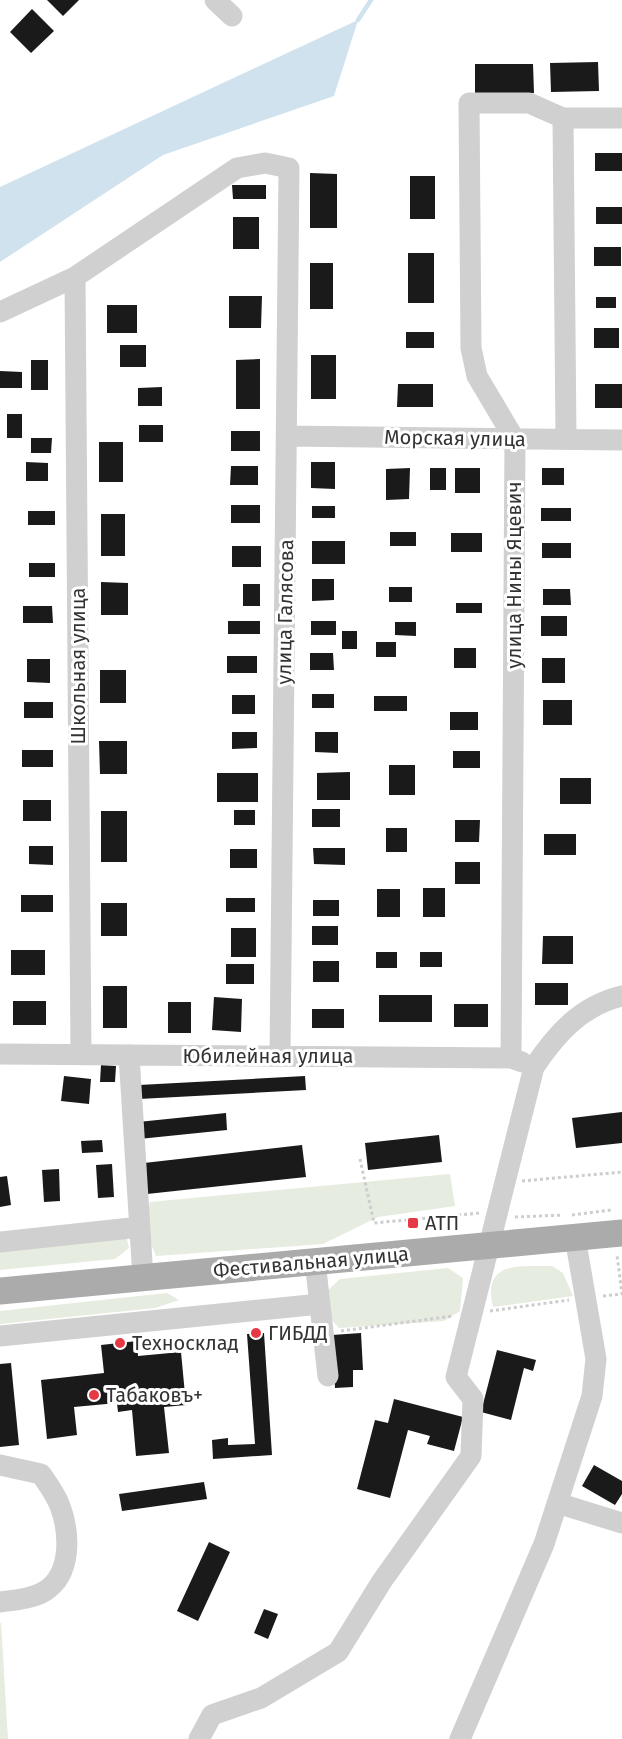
<svg xmlns="http://www.w3.org/2000/svg" width="622" height="1739" viewBox="0 0 622 1739" font-family="'Fira Sans',sans-serif">
	<style>
		.green { fill: #e6ecdf }
		.water { fill: #cfe2ee }
		.lines { fill: none; stroke-linecap: round; stroke-linejoin: round }
		.stream { stroke: #cfe2ee; stroke-width: 4.5 }
		.building { fill: #1a1a1a }
		.path { stroke: #cdcdcd; stroke-width: 3; stroke-dasharray: 3 3; stroke-linecap: butt }
		.minor { stroke: #d0d0d0; stroke-width: 21 }
		.major { stroke: #ababab; stroke-width: 27 }
		.poi-dot { fill: #e63946; stroke: #fff; stroke-width: 2 }
		.labels { text-anchor: middle; dominant-baseline: central; stroke-width: 6; stroke-linejoin: round; paint-order: stroke }
		.street-label { font-size: 20px; fill: #333; stroke: #fff }
		.poi-label { font-size: 20px; fill: #333; stroke: #fff; text-anchor: start }
	</style>
	<rect width="100%" height="100%" fill="#fff"/>
	<path class="green" d="M450,1174L455,1206L378,1217L323,1244L156,1256L144,1227L150,1202Z
		M126,1236L129,1248L115,1259L0,1270V1248Z
		M552,1266L563,1273L573,1296L493,1307C482,1260 519,1267 552,1266Z
		M448,1268L463,1278L460,1311L444,1321L339,1328L330,1318L326,1292L340,1279Z
		M167,1293L179,1300L155,1308L0,1324V1311Z
		M0,1623H1L8,1739H0Z"/>
	<path class="water" d="M358,20L334,96L163,155L0,262V187Z"/>
	<g class="lines">
		<path class="stream" d="M358,20L371,0"/>
	</g>
	<path class="building" d="M47,0H79L63,16Z
		M32,9L54,31L31,53L10,32Z
		M598,62L599,91L551,92L550,63Z
		M475,64H533L534,93L475,94Z
		M595,153H622V171H595Z
		M310,173L337,174V228H310Z
		M410,176H435V219H410Z
		M232,185H266V199H233Z
		M596,207H622V224H596Z
		M233,217H259V249H233Z
		M594,247H621V266H594Z
		M408,253H434V303H408Z
		M310,263H333V309H310Z
		M229,296H262L261,328H229Z
		M596,297H616V308H596Z
		M107,305H137V333H107Z
		M594,328H619V348H594Z
		M406,332H434V348H406Z
		M120,345H146V367H120Z
		M311,355H336V399H311Z
		M260,359V409H236V360Z
		M31,360H48V390H31Z
		M0,371L22,372V388H0Z
		M398,384H433V407H397Z
		M595,384H622V408H595Z
		M162,387V406H138V388Z
		M7,414H22V438H7Z
		M139,425H163V442H139Z
		M231,431H260V451H231Z
		M31,438H52L51,453H31Z
		M99,442H123V482H99Z
		M26,462L48,463V481H26Z
		M311,462H335V489L311,488Z
		M231,466H258V485H230Z
		M410,468L409,499L386,500V469Z
		M430,468H446V490H430Z
		M455,468H480V493H455Z
		M542,468H564V485H542Z
		M231,505H260V523H231Z
		M312,506H335V518H312Z
		M541,508H571V521H541Z
		M28,511H55V525H28Z
		M101,514H125V556H101Z
		M390,532H416V546H390Z
		M451,533H482V552H451Z
		M312,541H345V564H312Z
		M542,543H571V558H542Z
		M232,546H261V567H232Z
		M29,563H55V577H29Z
		M312,579H334V600L312,601Z
		M101,582L128,583V615H101Z
		M243,584H260V606H243Z
		M389,587H412V602H389Z
		M543,589H570L571,605H543Z
		M456,603H482V613H456Z
		M23,606H52L53,623H23Z
		M541,616H567V636H541Z
		M228,621H260V634H228Z
		M311,621H336V635H311Z
		M395,622H416V636L395,635Z
		M342,631H357V649H342Z
		M376,642H396V657H376Z
		M454,648H476V668H454Z
		M310,653H333L334,670H310Z
		M227,656H257V673H227Z
		M542,658H565V683H542Z
		M27,659H50V683L27,682Z
		M100,670H126V703H100Z
		M312,694H334V708H312Z
		M232,695H255V714H232Z
		M374,696H407V711H374Z
		M543,700H572V725H543Z
		M24,702H53V718H24Z
		M450,712H478V730H450Z
		M232,732H257V748L232,749Z
		M315,732H338V753L315,752Z
		M99,741H127V774H100Z
		M22,750H53V767H22Z
		M453,751H480V768H453Z
		M389,765H415V795H389Z
		M350,772V800H317V773Z
		M217,773H258V802H217Z
		M560,778H591V804H560Z
		M23,800H51V821H23Z
		M312,809H340V827H312Z
		M234,810H255V825H234Z
		M101,811H127V862H101Z
		M455,820H480L479,842H455Z
		M386,828H407V852H386Z
		M544,834H576V855H544Z
		M29,846H53V865L29,864Z
		M313,848H345V865L314,864Z
		M230,849H257V868H230Z
		M455,862H480V884H455Z
		M423,888H445V917H423Z
		M377,889H400V917H377Z
		M21,895H53V912H21Z
		M226,898H255V912H226Z
		M313,900H339V916H313Z
		M101,903H127V936H101Z
		M312,926H338V945H312Z
		M231,928H256V957H231Z
		M543,936H573V964H542Z
		M11,950H45V975H11Z
		M376,952H397V968H376Z
		M420,952H442V967H420Z
		M313,961H339V982H313Z
		M226,964H254V984H226Z
		M535,983H568V1005H535Z
		M103,986H127V1028H103Z
		M379,995H432V1022H379Z
		M214,997L242,999L241,1032L212,1030Z
		M13,1001H46V1025H13Z
		M168,1002H191V1033H168Z
		M454,1004H488V1027H454Z
		M312,1009H344V1028H312Z
		M101,1065L116,1066L115,1082H100Z
		M64,1076L91,1079L89,1104L61,1101Z
		M305,1076L306,1090L139,1099V1085Z
		M622,1112V1143L576,1148L572,1118Z
		M226,1113L227,1130L139,1139L138,1122Z
		M439,1135L442,1162L368,1170L365,1143Z
		M102,1140L103,1152L82,1153L81,1141Z
		M302,1145L306,1177L147,1194L144,1163Z
		M112,1164L114,1197L98,1198L96,1165Z
		M59,1169L60,1201L44,1202L42,1170Z
		M7,1176L11,1205L0,1207V1177Z
		M264,1333L272,1455L213,1459L212,1440L228,1438V1445L255,1444L247,1334Z
		M361,1333L363,1370H353V1387L335,1388L332,1335Z
		M137,1341L138,1356L181,1352L186,1405L164,1407L169,1453L136,1456L132,1410L118,1412L117,1403L74,1407L77,1435L47,1439L41,1380L104,1373L101,1345Z
		M497,1350L536,1360L533,1371L524,1368L511,1420L481,1412Z
		M11,1363L19,1445L0,1447V1364Z
		M394,1399L463,1417L454,1451L427,1444L430,1436L408,1430L390,1498L357,1489L375,1420L388,1423Z
		M594,1465L622,1481V1494L615,1505L582,1486Z
		M204,1482L207,1499L122,1511L119,1494Z
		M209,1542L230,1552L198,1621L177,1611Z
		M264,1609L278,1614L268,1639L254,1633Z"/>
	<g class="lines">
		<path class="path" d="M360,1159L374,1223L480,1213
			M522,1181L622,1172
			M572,1215L611,1210V1212
			M515,1217L563,1215
			M603,1296L622,1294L617,1255
			M490,1311L569,1300
			M341,1331L453,1316"/>
		<path class="minor" d="M215,0L232,16
			M563,118L566,438
			M75,277L81,1055
			M0,312L75,277L237,168L265,163L289,168L280,1056
			M287,436L622,440
			M0,1054L511,1058L522,1062
			M129,1055L143,1278
			M511,1058L515,440L477,376L471,348L469,103H529L563,118H622
			M0,1242L140,1227
			M315,1261L328,1376
			M0,1336L320,1304
			M0,1465L41,1474C48,1484 56,1495 60,1506C70,1533 72,1574 45,1591C32,1599 15,1600 0,1602
			M557,1503L622,1523
			M199,1739L212,1715L261,1698L338,1652L382,1581L471,1456L473,1399L456,1377L534,1067C557,1033 581,1006 622,996
			M460,1739L544,1544L592,1396L596,1359L575,1237"/>
		<path class="major" d="M0,1291L622,1233"/>
	</g>
	<g class="poi-dot">
		<rect x="407" y="1217" width="12" height="12" rx="3"/>
		<circle cx="256" cy="1333" r="6"/>
		<circle cx="120" cy="1343" r="6"/>
		<circle cx="94" cy="1395" r="6"/>
	</g>
	<g class="labels">
		<g class="street-label">
			<text transform="translate(455 438) rotate(1)">Морская улица</text>
			<text transform="translate(514 575) rotate(-90)">улица Нины Яцевич</text>
			<text transform="translate(285 612) rotate(-89)">улица Галясова</text>
			<text transform="translate(78 666) rotate(-90)">Школьная улица</text>
			<text x="268" y="1056">Юбилейная улица</text>
			<text transform="translate(311 1262) rotate(-5)">Фестивальная улица</text>
		</g>
		<g class="poi-label">
			<text x="425" y="1223">АТП</text>
			<text x="268" y="1333">ГИБДД</text>
			<text x="132" y="1343">Техносклад</text>
			<text x="106" y="1395">Табаковъ+</text>
		</g>
	</g>
</svg>
